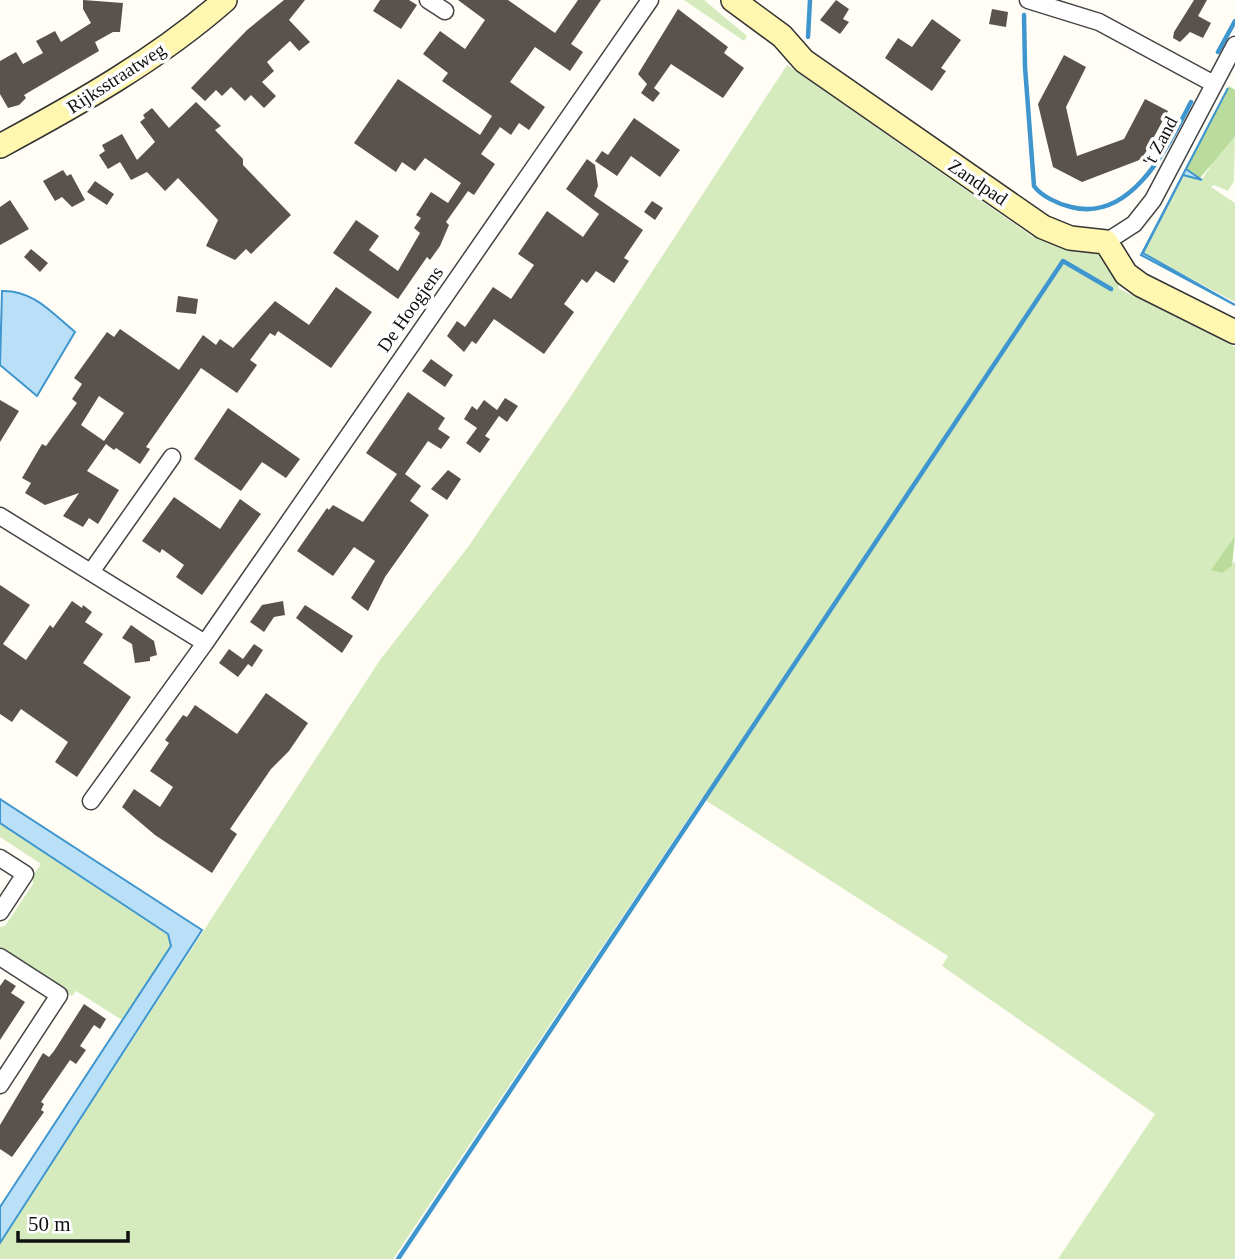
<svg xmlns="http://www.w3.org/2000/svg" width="1235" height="1259" viewBox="0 0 1235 1259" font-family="Georgia,serif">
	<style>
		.green { fill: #d5ebbd }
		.forest { fill: #b9dc9c }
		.water { fill: #b9e0f7; stroke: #3f96cf; stroke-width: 2 }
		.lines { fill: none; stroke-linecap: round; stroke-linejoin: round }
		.stream { stroke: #3f96cf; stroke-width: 4.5 }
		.building { fill: #5a524d; fill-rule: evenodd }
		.street-casing { stroke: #444; stroke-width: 19 }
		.secondary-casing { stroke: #333; stroke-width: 26 }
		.street { stroke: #fff; stroke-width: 16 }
		.secondary { stroke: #fff6b0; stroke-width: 23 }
		.labels { text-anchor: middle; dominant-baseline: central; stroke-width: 7; stroke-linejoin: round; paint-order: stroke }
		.street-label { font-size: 19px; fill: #111; stroke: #fff }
	</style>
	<rect width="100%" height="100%" fill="#fffdf5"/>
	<path class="green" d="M684,0H704L747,36L744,41Z
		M787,65L1033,237L1039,231L1100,253L1120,283L1118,288L1235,347V536L1212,570L1222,573L1235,561V1259H1058L1155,1114L942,966L948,956L702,798L393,1259H0V1243L380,660L468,547L567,402Z
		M1235,136L1234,181L1228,191L1214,185L1211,187L1235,203V302L1143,253L1183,175L1186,173L1201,181L1220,151Z
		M0,823L169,934L171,946L122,1020L76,991L72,996L0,949V927L5,926L33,884V875L41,864L0,837Z"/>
	<path class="forest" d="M1229,86L1235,90V136L1200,178L1186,169Z
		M1235,536L1232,566L1222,573L1211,570Z"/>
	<path class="water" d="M1228,88L1186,169L1202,180L1183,175L1143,253L1235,305L1141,255Z
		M2,291C33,290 52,313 75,332L37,396L0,365Z
		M0,799L202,930L0,1243V1207L171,946L168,934L0,823Z"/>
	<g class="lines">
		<path class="stream" d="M1024,15L1025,67L1034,186C1041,196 1058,204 1071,207C1132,223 1168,146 1191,102
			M808,37L810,0
			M1218,52L1235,21
			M398,1259L1063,261L1111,289"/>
	</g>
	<path class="building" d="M83,0L123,3L120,32H113L95,42L99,51L24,95L26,98L19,105L8,108L0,94V61L16,52L23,64L43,53L36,41L55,31L61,42L91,23L83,9Z
		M284,0H305L289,20L310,42L299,51L290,41L267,62L274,71L262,82L276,96L264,108L251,95L245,101L231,87L222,96L216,90L205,101L191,88L247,30Z
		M380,0H409L417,5L401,29L373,11Z
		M458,0H508L555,33L578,0H601L571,44L583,52L570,71L535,47L510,82L545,107L529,130L519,123L511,135L500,127L481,154L495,164L474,195L468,191L446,222L449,225L440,246L430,260L427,257L398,299L333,253L356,220L379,236L369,250L398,271L420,233L414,228L421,218L416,215L431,192L448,203L461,183L425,158L415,171L402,162L396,172L354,143L398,79L480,135L492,116L442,81L448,73L423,54L440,31L465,49L485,20Z
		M836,0L849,9L843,19L849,22L840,34L820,20Z
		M1194,0H1207L1198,16L1211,23L1203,38L1190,32L1180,42L1173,38L1174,32Z
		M678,9L728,47L724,53L744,68L723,98L671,64L654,88L660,93L653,102L641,93L647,84L638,74Z
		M992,9L1008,12L1006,27L989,24Z
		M932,19L961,40L941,68L946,71L932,91L885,58L898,38L912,47Z
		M1064,55L1086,67L1066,107L1077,156L1124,139L1145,99L1168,111L1142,159L1082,182L1053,167L1038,104Z
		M196,102L221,126L215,130L243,159V165L291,215L251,254L246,249L235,260L206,246L218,220L178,178L165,191L147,172L131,180L120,162L108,169L99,155L105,151L102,145L122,134L137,160L155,142L140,122L145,118L143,115L152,108L169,128Z
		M634,118L680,150L660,177L631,156L617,176L595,161L602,151L608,155Z
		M587,159L595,165L598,186L594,196L643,230L624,258L629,261L614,283L596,271L587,283L582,279L564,304L574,312L544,354L494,319L476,344L472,341L464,352L447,336L457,321L465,327L493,287L511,299L534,265L518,254L547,211L583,237L599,214L566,189Z
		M63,170L67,176L71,174L85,200L72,207L62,197L55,201L43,181Z
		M95,181L114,194L107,205L87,192Z
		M10,200L29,229L0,245V207Z
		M652,201L663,208L655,220L644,212Z
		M31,249L48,263L40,272L24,257Z
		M336,287L372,312L331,368L278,331L275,336L270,333L250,360L257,365L237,393L201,368L146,447L150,449L140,464L116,448L114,450L106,444L87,471L119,490L98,524L89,518L83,527L63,516L79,493L45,505L25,493L31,483L22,478L42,444L46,446L77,403L72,399L82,384L74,378L107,332L114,337L120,329L179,370L203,335L216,345L220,339L233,348L275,301L309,325ZM99,396L124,413L104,441L81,425Z
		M178,296L198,299L196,314L176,312Z
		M431,359L453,375L445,387L422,371Z
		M408,392L445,418L438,429L450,437L441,449L428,441L405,474L421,486L410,501L429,515L385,577L368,611L351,598L375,561L354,547L333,576L297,551L327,508L329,510L333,505L363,522L397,474L366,453Z
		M505,398L518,406L507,422L499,416L485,436L490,439L480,453L466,443L477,428L464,419L472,406L477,410L484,400L497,410Z
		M0,400L19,411L0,442Z
		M228,408L300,459L286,478L262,462L241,491L194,459Z
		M448,470L461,479L447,500L431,489Z
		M174,497L220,529L240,499L261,514L202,595L176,577L184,565L162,549L160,553L142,541Z
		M0,585L30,605L3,644L26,660L50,625L53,628L72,601L82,608L83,605L92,612L85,622L103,634L83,663L131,697L77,777L55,762L68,742L21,709L12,722L0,714Z
		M283,601L285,615L274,617L264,632L250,622L262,605Z
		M305,605L353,636L342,653L296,618Z
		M131,625L154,641L157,655L150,657V661L135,663L132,644L122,638Z
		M254,644L263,650L252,667L248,664L238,677L219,663L229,649L243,659Z
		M266,693L308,723L289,751L271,769L230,829L237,834L212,873L155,835L122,807L134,789L160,807L173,787L150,771L169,743L165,740L183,715L187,717L195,705L237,734Z
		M5,979L16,986L11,993L25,1002L0,1040V986Z
		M84,1004L106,1019L100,1029L94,1025L80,1046L86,1050L76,1064L70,1060L41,1102L44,1104L41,1110L44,1112L12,1157L0,1149V1125L43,1053L49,1057L54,1051Z"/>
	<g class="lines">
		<defs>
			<path id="street" d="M428,0L445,11
				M1028,0L1099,22L1214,84
				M1106,242L1134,224L1153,200L1235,45
				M0,516L205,643L650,0
				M91,572L172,457
				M91,801L205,643
				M0,858L25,874L0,912
				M0,957L59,995L0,1085"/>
			<path id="secondary" d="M733,0L782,36L804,61L1043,227L1070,238L1106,242L1126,274L1141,285L1235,332
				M0,146C78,104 158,59 225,0"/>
		</defs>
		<use href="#street" class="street-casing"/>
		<use href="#secondary" class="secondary-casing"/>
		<use href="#street" class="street"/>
		<use href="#secondary" class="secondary"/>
	</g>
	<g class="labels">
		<g class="street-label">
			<text transform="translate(116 78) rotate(-33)">Rijksstraatweg</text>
			<text transform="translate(1160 141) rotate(-62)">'t Zand</text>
			<text transform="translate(978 182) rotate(34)">Zandpad</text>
			<text transform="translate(410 309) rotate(-55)">De Hoogjens</text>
		</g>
	</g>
	<path d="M18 1231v10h110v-10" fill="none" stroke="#111111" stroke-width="3.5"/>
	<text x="28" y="1231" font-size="21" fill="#111111" stroke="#ffffff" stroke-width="5" paint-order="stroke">50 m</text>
</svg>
